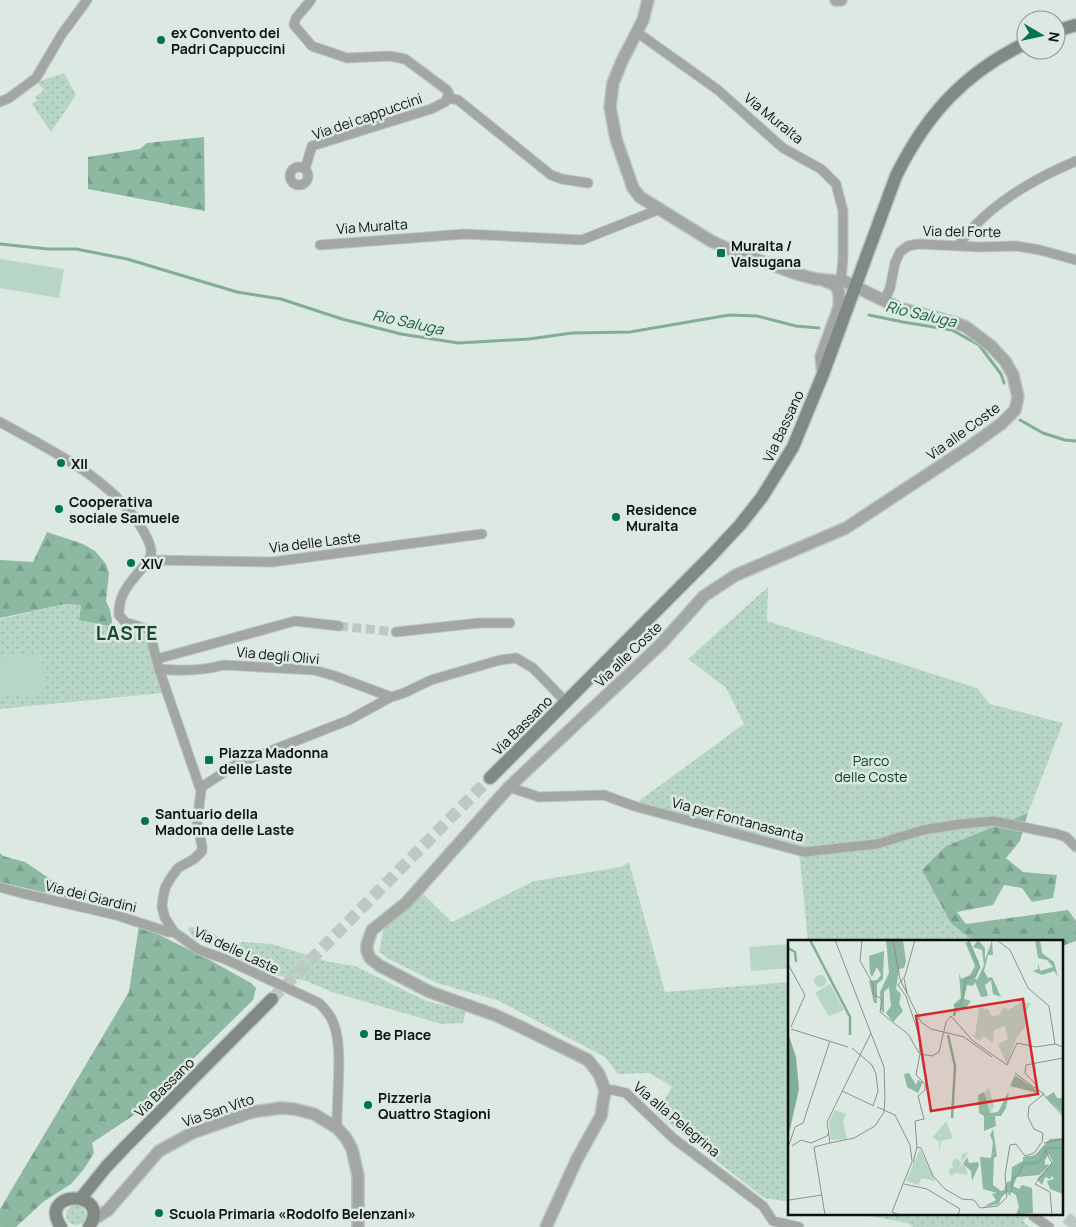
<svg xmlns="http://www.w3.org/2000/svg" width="1076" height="1227" viewBox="0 0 1076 1227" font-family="Manrope,sans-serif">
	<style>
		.grass { fill: url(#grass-dots) }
		.forest { fill: url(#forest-firs) }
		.garden { fill: #b7d6c5 }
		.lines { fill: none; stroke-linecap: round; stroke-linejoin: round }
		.stream { stroke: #82ad97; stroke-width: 3 }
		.minor-tunnel { stroke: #bdc8c2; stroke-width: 9; stroke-dasharray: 9 4.5; stroke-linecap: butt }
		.secondary-tunnel { stroke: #bdc8c2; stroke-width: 12; stroke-dasharray: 12 6; stroke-linecap: butt }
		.trunk-tunnel { stroke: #bdc8c2; stroke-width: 15; stroke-dasharray: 15 8; stroke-linecap: butt }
		.minor-casing { stroke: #bbc6c0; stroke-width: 11 }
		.tertiary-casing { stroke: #bbc6c0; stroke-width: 14 }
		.secondary-casing { stroke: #bbc6c0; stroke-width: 15 }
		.minor { stroke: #a2a7a4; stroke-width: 9 }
		.tertiary { stroke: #a2a7a4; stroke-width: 11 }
		.secondary { stroke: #818985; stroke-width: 12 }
		.poi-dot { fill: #02754f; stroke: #dce9e2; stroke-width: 2 }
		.labels { text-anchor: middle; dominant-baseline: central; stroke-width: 5; stroke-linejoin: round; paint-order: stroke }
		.poi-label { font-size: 14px; font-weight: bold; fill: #0c100e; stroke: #dce9e2; text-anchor: start }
		.street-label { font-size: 14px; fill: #0c100e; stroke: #dce9e2 }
		.park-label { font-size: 14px; fill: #003c26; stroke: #dce9e2 }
		.water-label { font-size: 15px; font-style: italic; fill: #155f42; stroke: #dce9e2 }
		.district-label { font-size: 19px; font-weight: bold; letter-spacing: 1px; fill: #1a4633; stroke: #dce9e2 }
		.inset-river { fill: none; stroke: #82ad97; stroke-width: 2.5 }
		.inset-road { fill: none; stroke: #89928d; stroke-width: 1 }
		.view { fill: #d62828; fill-opacity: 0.15; stroke: #d62828; stroke-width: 2.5 }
		.inset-edge { fill: none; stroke: #0c100e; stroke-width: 2.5 }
	</style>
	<defs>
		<pattern id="grass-dots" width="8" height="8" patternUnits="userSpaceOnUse" patternTransform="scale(1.25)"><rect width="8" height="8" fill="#b7d6c5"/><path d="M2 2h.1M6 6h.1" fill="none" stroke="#9cb7a8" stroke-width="1.8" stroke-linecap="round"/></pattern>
		<pattern id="forest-firs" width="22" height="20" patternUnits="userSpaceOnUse" patternTransform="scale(1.25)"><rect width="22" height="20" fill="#8db8a2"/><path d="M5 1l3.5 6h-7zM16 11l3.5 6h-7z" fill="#789d8a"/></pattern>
	</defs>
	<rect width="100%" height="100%" fill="#dce9e2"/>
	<path class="grass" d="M64,73L76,95L51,132L32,104L37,100L35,97L42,92L43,89L37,82Z
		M768,587L767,621L977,688L990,704L1063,723L1028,813L946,846L951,923L973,941H808L800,860L793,843L641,805L640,800L744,724L726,688L688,659Z
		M65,604L81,605L79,620L142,634L148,639L162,693L0,709V619Z
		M629,862L665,992L790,982V1202L764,1198L656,1113L672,1087L650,1073L618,1074L605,1057L497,1000L437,983L389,959L379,952L384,927L423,894L452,922L534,881L621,867Z
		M190,927L209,931L230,944L244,942L272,944L330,962L355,966L426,1001L466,1011L463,1023L441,1024L332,992L306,981L265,973L209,944L194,939L188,929Z
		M66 1215a10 10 0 1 1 20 0a10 10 0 1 1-20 0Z
		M852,1213H1032L1023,1221L1029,1227H913L908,1223Z"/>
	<path class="forest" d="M204,137L205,211L88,189V157L140,149L147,143Z
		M47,532L83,544L95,551L106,564L109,573L106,601L110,610L113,627L79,620L81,605L65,604L0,618V560L33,562Z
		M1028,813L1020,841L1006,858L1023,872L1057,875L1053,898L1032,902L1022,888L1004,885L993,905L957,912L966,924L1068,910L1076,921V941L1062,946V941H973L951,923L922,870L946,846Z
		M0,853L3,856L25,862L84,902L0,882Z
		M139,925L208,959L251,983L256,988L253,1000L140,1111L92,1143L94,1153L84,1169L71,1184L43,1202L16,1227H0V1209L129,992Z"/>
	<path class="garden" d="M0,259L64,269L59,298L0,288Z
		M41,653L46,692L0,698V658Z
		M790,944V968L751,971L749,947Z"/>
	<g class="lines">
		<path class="stream" d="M0,244L48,249H76L127,259L237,292L281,299L342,319L401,334L458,343L529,339L572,333L630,332L729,315L757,316L796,326L819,328
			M869,315L903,322L952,330L979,345L1001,374L1004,383
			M1020,420L1043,433L1065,440L1076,441"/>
		<path class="minor-tunnel" d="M339,626L396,632"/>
		<path class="secondary-tunnel" d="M272,999L490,778"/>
		<path class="trunk-tunnel" d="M1068,1227L1076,1218"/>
		<defs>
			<path id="minor" d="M638,33L718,90L783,148L821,169L836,184L843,211V257L841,281
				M448,98L458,100L551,175L562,179L588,183
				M0,102L9,98L36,78L62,34L87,0
				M290 176a9 9 0 1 1 18 0a9 9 0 1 1-18 0Z
				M305,169L312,146L431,109L445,102L449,94L447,90L405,59L390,56L347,58L312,46L294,25L296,18L311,0
				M320,245L465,234L582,240L660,209
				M958,246C986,206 1031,180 1076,161
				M884,301L890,288L895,263L900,252L908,246L918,244L980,247L1016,246L1040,250L1076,260
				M0,422C51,451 113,478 144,532C147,538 152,546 151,553C151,558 147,562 144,566C131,582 118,593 119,615L125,622L149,630L159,669L201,791L197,822L202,846V851L194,859L178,868L170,879L165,888L163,898L162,907L165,918L174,932L199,950L225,959L319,1003C324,1008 330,1014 333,1022C344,1047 336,1099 337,1128
				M149,560L272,562L482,534
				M396,632L479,623H510
				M157,659L295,621L339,626
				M159,669C180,671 203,671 223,665L314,670L335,676L391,697
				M509,787L539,797L604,795L634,806L804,852L877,844L923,830L961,824L994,821L1057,834L1066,837L1076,847
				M200,788L237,764L349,720L391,697L404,693L431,680L500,660L516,658L533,668L566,702
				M0,887L21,893L116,915L168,932H174
				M605,1090H613L626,1093L673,1138L763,1206L773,1221L799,1227
				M1033,1216L1049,1227"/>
			<path id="tertiary" d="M836,0H841
				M823,374L821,357L839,307C840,293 840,285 825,281
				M93,1220L108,1210L159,1151L192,1133L252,1112L281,1108L294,1109L314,1114L337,1128L346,1138L352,1149L358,1176V1227
				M546,1227L577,1159L601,1116L605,1090L599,1074L588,1060L523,1028L495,1015L430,992L380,966L370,958L367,951V944L372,930L406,903L509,787L661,644L704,596L736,575L846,528L969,447L1001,424L1015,410L1018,397L1013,375L1005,361L991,346L966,327L956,323L899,308L846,282L816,279L797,274L733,251L711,241L640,197L633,188L616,139L610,107L613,83L622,61L643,20L648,0"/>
			<path id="secondary" d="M1056,31L1076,25
				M490,778L712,555L740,525L762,497L793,447L823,374L896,176C926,115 964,73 1026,43
				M81,1198L107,1166L125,1147L272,999
				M61,1227C36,1189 113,1189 89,1227"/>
		</defs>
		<use href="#minor" class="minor-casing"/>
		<use href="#tertiary" class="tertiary-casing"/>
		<use href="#secondary" class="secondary-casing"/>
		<use href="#minor" class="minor"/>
		<use href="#tertiary" class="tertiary"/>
		<use href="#secondary" class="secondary"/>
	</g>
	<g class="poi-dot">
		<circle cx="161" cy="40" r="5"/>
		<rect x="716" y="248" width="10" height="10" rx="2.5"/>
		<circle cx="61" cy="463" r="5"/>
		<circle cx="59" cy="509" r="5"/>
		<circle cx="616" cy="517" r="5"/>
		<circle cx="131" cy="563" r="5"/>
		<rect x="204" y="755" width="10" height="10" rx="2.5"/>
		<circle cx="145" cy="821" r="5"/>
		<circle cx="364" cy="1034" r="5"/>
		<circle cx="368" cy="1105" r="5"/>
		<circle cx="159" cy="1213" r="5"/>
	</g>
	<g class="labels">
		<g class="poi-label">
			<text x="171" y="32">ex Convento dei<tspan x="171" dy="16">Padri Cappuccini</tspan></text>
			<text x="731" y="245">Muralta /<tspan x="731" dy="16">Valsugana</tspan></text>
			<text x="71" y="463">XII</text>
			<text x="69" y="501">Cooperativa<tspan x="69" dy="16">sociale Samuele</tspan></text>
			<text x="626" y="509">Residence<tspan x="626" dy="16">Muralta</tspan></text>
			<text x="141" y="563">XIV</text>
			<text x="219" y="752">Piazza Madonna<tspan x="219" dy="16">delle Laste</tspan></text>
			<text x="155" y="813">Santuario della<tspan x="155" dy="16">Madonna delle Laste</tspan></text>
			<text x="374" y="1034">Be Place</text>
			<text x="378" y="1097">Pizzeria<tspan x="378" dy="16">Quattro Stagioni</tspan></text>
			<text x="169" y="1213">Scuola Primaria «Rodolfo Belenzani»</text>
		</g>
		<g class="street-label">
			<text transform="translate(367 116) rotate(-19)">Via dei cappuccini</text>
			<text transform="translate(774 118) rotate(39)">Via Muralta</text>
			<text transform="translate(372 226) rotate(-4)">Via Muralta</text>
			<text transform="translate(962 231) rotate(1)">Via del Forte</text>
			<text transform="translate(783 426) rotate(-65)">Via Bassano</text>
			<text transform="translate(963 431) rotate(-36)">Via alle Coste</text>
			<text transform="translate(315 542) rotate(-7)">Via delle Laste</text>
			<text transform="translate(628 654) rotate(-44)">Via alle Coste</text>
			<text transform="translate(278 655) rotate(5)">Via degli Olivi</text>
			<text transform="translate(522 725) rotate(-45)">Via Bassano</text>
			<text transform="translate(738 819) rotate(15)">Via per Fontanasanta</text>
			<text transform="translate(91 896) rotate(14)">Via dei Giardini</text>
			<text transform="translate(237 950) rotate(25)">Via delle Laste</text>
			<text transform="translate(164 1087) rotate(-45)">Via Bassano</text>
			<text transform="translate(218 1110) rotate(-19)">Via San Vito</text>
			<text transform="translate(677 1119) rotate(40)">Via alla Pelegrina</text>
		</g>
		<g class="park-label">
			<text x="871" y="760">Parco<tspan x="871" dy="16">delle Coste</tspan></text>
		</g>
		<g class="water-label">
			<text transform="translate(921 314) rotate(13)">Rio Saluga</text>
			<text transform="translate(408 322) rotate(12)">Rio Saluga</text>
		</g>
		<g class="district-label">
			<text x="127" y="633">LASTE</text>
		</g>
	</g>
	<g transform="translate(788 940)">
		<rect width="275" height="275" fill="#dce9e2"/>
		<path d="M234,62L243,63L237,74V87L229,97L219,124L210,104L220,99L217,86L206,90L205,103L196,96L191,101L184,95H187L191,68L200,69L204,76L211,75L216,67L220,70ZM201,147L206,167L202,173L195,155ZM47,170L58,174L55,182L59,199L43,200L41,182ZM158,181L165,198L153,201L151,211V202L145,197ZM132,209L147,241L134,238L130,245L118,241Z" fill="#b7d6c5"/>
		<path d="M98,0H115L118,22L116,28L111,29L108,49L113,54L111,64L115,71L105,82L98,73L103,66L101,47L96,52V73L93,70L92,52L101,33ZM190,0L197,8V20L204,0L205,15H200L196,31L200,38L204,37L213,57L205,54L203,40L197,45L200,56L193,57L187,42L185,46L179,45L176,59L183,61L177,69H169L165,65L173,58L171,33L173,39L182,35L187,26L177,2L181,3L191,22L186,37L189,40L196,25L194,10L185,7ZM247,0H252L254,13L266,22L270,37L266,31L254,35L245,31L250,29V23L252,31L265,27L259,20L250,18ZM96,11L95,39L89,44V63H86L81,41L89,40L93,35L89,27L84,37L82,33L81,16ZM121,133L128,145L130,140L135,142L130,153L119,147L116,134ZM227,135L246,148L253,154L222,146ZM275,150V174L258,157L266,152L269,158H274ZM221,151L218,168L213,176H207L208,186L196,191V176L191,173L190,155L196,152L202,173L210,172ZM205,189L209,216L206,218L205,245L213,251L216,250L219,242L223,241L224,227L235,221V217L247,215L262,199L275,198V254L262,249L259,241L266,239L263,235V239L257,237L254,245L249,239L265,222L261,214L257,220V225L261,224L259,228L251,235L229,237L225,246L231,249L234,245L244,248L245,273L228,275L231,267L228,255L223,252L222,256L219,252L213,258L211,264L195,267L208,260L204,254L209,253L195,249L192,217L203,218L205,202L202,195ZM179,217L181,223L190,222L191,225L184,241L183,231L175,224Z" fill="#8db8a2"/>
		<path d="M26 41a6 6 0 1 1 12 0a6 6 0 1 1-12 0ZM42,44L56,70L41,76L27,53ZM180,212L170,229L176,223L180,235L168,233L163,236L161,232L162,222V228H165L164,222L169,218L173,223L174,214Z" fill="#b7d6c5"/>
		<path d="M0,93L8,117L11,149L0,198Z" fill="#82ad97"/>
		<path class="inset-river" d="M22,0L62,77V95M0,8L7,12L8,22M166,76L168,66L173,65L178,39L187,36L191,27L180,0M160,95L167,126L164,178M223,252L225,238L231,234L235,224L251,222L260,208H275"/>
		<path class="inset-road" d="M47,0L96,127L97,158L96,172L87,186L66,198L42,203L39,182L83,93M74,0L72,21L85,44V54L94,59L92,72L120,94L131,113M105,0L112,39L133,82L143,89L176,97L204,117M127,0L117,36L110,45L118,56L131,95L132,114L128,135L137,144V150L130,156L136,179L127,181L129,207M209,0L222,10L240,48L261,66L267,104L275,107M0,24L17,55L3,87M116,38L119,53M3,89L60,107M64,108L84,125L88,134L90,151L85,166M132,114L144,116L151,112L158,82L163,76L185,101L219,125L229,103L248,107L267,104M227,133L247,148M249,146L237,133L238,125L275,118M54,151L86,166M254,153L275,176M89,167L107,175L122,205L124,221M256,203L275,199M1,205L7,187L15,183L42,101M4,206L13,200L23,203L39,196L41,192M255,206L264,223L247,244L262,252L264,275M125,223L129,207L133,208L145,236L157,249L174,259L186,260L192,268L210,266L219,257L217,235L222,205L228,204L237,216L246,213L254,202L255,193L246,189L240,177L241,166L256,154L247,147M116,244L139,249L172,269L170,275M113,249L124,222M1,260L34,255M37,275L26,207L42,203M111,275L104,272L113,249"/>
		<path class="view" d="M235,59L250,154L143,171L128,76Z"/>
		<rect width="275" height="275" class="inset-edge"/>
	</g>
	<g transform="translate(1041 35) rotate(99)"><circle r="24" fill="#dce9e2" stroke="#89928d"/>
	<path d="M0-4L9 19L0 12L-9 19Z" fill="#02754f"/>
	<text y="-8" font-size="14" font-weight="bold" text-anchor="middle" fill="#0c100e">N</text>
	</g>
</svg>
